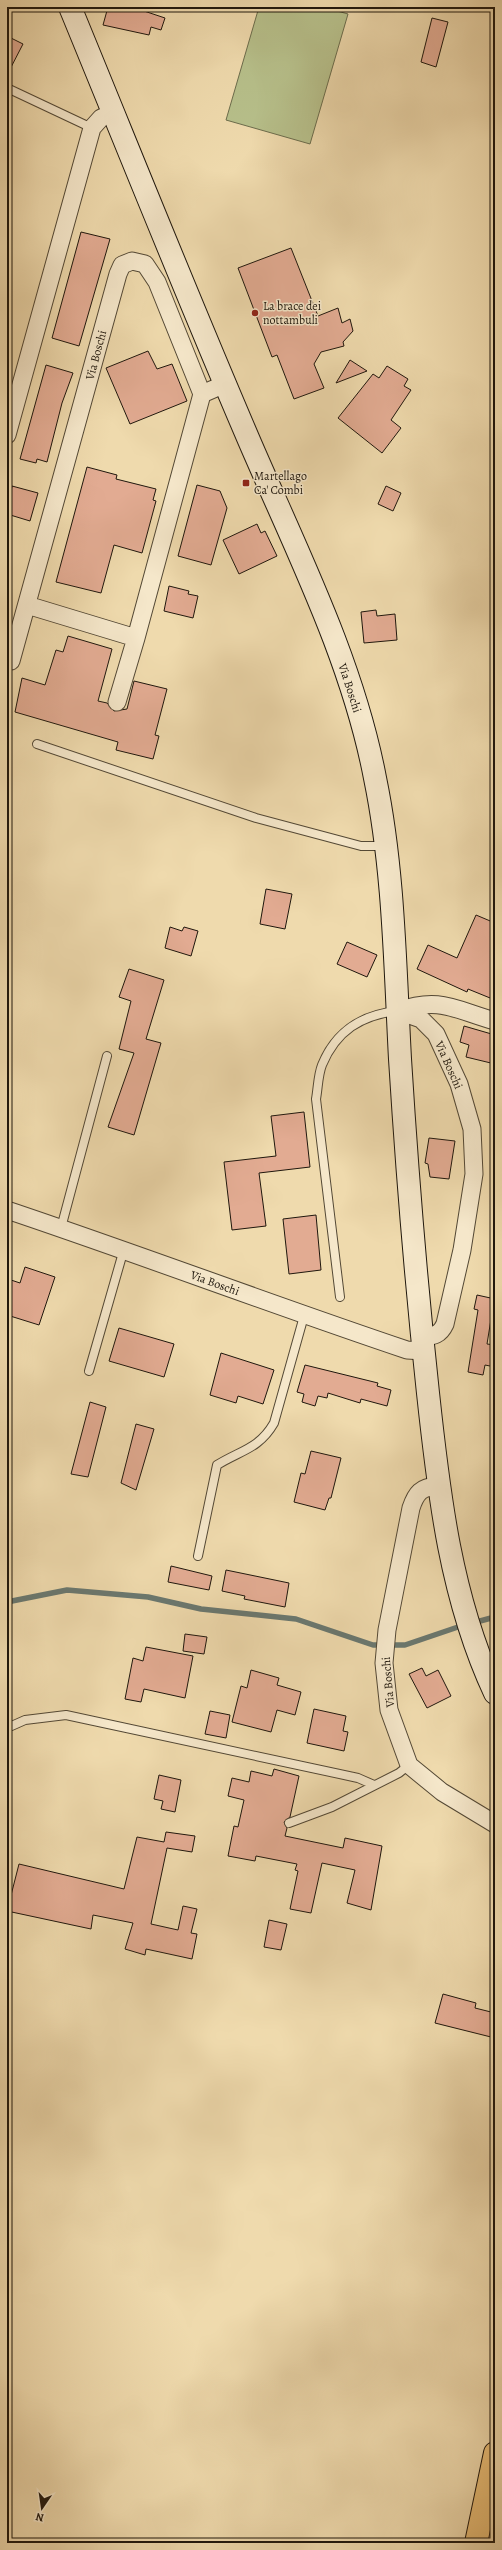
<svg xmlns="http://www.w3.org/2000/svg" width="502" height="2550" viewBox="0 0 502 2550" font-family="Alegreya,serif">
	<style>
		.green { fill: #b7c08b; stroke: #6b6c4c }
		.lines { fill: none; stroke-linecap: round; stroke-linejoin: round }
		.stream { stroke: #6a7870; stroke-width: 5.5 }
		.building { fill: #e2ab92; stroke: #1f170d }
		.lane-casing { stroke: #534835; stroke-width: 10 }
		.street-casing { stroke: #534835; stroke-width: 19 }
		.secondary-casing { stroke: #1f170d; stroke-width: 24 }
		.primary-casing { stroke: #1f170d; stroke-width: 24 }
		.lane { stroke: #f5e7ca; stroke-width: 8 }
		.street { stroke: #f5e7ca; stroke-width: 17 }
		.secondary { stroke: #f5e7ca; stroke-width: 22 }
		.primary { stroke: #e8bd76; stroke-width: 22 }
		.poi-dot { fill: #8f2418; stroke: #f5e7ca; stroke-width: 1.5 }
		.labels { text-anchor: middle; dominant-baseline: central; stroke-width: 3; stroke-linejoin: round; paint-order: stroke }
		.poi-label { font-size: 12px; fill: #1f170d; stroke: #f5e7ca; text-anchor: start }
		.street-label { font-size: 12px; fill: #1f170d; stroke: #f5e7ca }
	</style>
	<rect width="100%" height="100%" fill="#efdaad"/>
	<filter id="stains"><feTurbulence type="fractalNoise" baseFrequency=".005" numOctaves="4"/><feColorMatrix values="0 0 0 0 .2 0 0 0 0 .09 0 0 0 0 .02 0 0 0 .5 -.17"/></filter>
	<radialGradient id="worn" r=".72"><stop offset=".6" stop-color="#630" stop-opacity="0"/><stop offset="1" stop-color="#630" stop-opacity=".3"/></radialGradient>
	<path class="green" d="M259,7H323L348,14L310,144L226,120Z"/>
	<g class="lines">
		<path class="stream" d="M7,1602L67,1590L148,1597L201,1609L296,1619L373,1645H405L458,1627
			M480,1621L495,1617"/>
	</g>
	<path class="building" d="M108,7H132L165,18L161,30L151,27L149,35L103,25Z
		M432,18L448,22L436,67L421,62Z
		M7,36L23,44L7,75Z
		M81,232L110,239L79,346L52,338Z
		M291,248L318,316L338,308L342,323L350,319L353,331L343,342L344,346L321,352L314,364L324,388L294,399L277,355L272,357L238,268Z
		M148,351L157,369L172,364L187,401L130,424L106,368Z
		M350,360L367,371L336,383Z
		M46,365L73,373L62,403L47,462L37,459L36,463L20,459Z
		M387,366L408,379L404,386L411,390L391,420L401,428L382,453L338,418L373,374L379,378Z
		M87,467L117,475L116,479L156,489L153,500L156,501L142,553L114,545L101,593L56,582Z
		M197,485L220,491L227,508L211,565L178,556Z
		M12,486L38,493L30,521L7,514Z
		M386,486L401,493L393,511L378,504Z
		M257,524L261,533L265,531L277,556L239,574L223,540Z
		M169,586L189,591L188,594L198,596L193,618L164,611Z
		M376,610L377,616L395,614L397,640L364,643L361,612Z
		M68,636L112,649L98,701L107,703L114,711L127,709L134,681L167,689L155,735L159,736L153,759L116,750L118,742L15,712L22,678L45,685L56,650L63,652Z
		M266,889L292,894L285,929L260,924Z
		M476,915L495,923V1000L468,989L467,992L417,969L428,945L457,958Z
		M170,927L182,931L184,927L198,931L191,956L165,948Z
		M347,942L377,955L367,977L337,964Z
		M129,969L164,980L146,1039L161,1043L134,1135L108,1127L134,1053L119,1049L131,1001L119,997Z
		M464,1026L495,1035V1064L466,1057L469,1045L460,1042Z
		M304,1112L310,1167L259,1173L266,1226L232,1230L224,1162L276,1156L271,1116Z
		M429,1138L455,1141L449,1179L430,1177L428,1164L425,1163Z
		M316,1215L321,1270L289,1274L283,1219Z
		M25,1267L55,1277L39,1325L7,1315V1291L11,1280L20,1283Z
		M477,1295L495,1299V1314L492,1313L487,1344L495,1345V1367L485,1365L483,1375L468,1372L478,1310L474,1309Z
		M119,1328L174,1344L164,1377L109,1361Z
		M221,1353L274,1370L263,1404L238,1396L236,1403L210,1395Z
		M305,1365L378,1383L377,1386L391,1390L387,1406L361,1399L360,1403L328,1393L327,1398L318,1396L315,1406L302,1402L304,1394L297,1392Z
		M90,1402L106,1407L88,1477L71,1474Z
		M136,1424L154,1429L136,1490L121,1483Z
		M311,1451L341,1458L331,1498H329L325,1510L294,1502L301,1473L305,1474Z
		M171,1566L212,1576L209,1590L168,1582Z
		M226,1570L289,1583L285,1607L244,1599L245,1596L222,1591Z
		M185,1634L207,1637L204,1654L183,1651Z
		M146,1647L193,1656L185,1698L144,1689L141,1702L125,1699L133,1658L143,1661Z
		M422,1668L426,1676L438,1670L451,1696L427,1708L409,1674Z
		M251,1670L279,1678L277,1685L301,1692L295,1715L277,1710L271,1732L232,1722L241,1686L247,1688Z
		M314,1709L346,1716L343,1731L348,1732L344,1751L307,1743Z
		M210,1711L230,1715L226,1738L205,1734Z
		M274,1769L299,1776L290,1817L284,1822L287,1828L285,1836L343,1848L345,1838L382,1846L371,1910L347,1903L355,1870L322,1863L311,1913L290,1909L298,1871L295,1870L297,1864L256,1856L255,1861L228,1856L234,1826L238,1827L244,1800L228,1796L232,1778L249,1782L251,1771L272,1776Z
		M159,1775L181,1780L175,1812L161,1809L163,1801L154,1799Z
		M166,1832L195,1836L192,1852L167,1848L151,1924L178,1930L183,1906L197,1909L191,1933L197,1934L192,1959L146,1949L145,1955L125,1949L133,1923L93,1915L91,1929L7,1911L19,1864L124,1889L137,1837L164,1842Z
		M269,1920L287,1924L281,1950L264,1947Z
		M443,1994L476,2003L475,2008L495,2013V2038L435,2023Z"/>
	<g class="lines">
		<defs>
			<path id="lane" d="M7,88L92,128
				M37,744L256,818L361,846H386
				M61,1228L107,1056
				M340,1297L316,1099C318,1088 318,1075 322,1065C336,1031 361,1015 397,1011
				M89,1371L124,1249
				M198,1556L217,1465C241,1450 259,1449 274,1423L304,1316
				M7,1728L25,1720L66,1715L358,1778L374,1785
				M289,1823L332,1807L399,1773L409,1765"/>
			<path id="street" d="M7,435L92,128L101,118L113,112
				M27,605L136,638
				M11,661L118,274L122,265L132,261L145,264L157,282L202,394L225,384
				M117,702L136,638L202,394
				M398,1011L421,1019L436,1034L459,1084L472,1129L474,1174L462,1250L445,1324C440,1335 434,1336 422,1337
				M398,1011C440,996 455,1010 495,1021
				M7,1210C141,1255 273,1305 407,1350L424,1351
				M437,1486C421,1487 416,1493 411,1508L387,1630L384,1663L389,1710L409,1765L442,1792L495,1824"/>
			<path id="secondary" d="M70,7C128,148 185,291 245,431C293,544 352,657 375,778C394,870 395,966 400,1059C407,1171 416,1282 428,1393C439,1496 451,1599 495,1693"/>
			<path id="primary" d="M476,2543L495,2453"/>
		</defs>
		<use href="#lane" class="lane-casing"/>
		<use href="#street" class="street-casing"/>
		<use href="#secondary" class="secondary-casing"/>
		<use href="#primary" class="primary-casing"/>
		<use href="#lane" class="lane"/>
		<use href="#street" class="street"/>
		<use href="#secondary" class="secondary"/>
		<use href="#primary" class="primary"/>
	</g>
	<g class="poi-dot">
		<circle cx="255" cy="313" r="4"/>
		<rect x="242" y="479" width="8" height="8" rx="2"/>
	</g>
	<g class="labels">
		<g class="poi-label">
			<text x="263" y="306">La brace dei<tspan x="263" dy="14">nottambuli</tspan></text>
			<text x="254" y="476">Martellago<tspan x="254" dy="14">Ca' Combi</tspan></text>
		</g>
		<g class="street-label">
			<text transform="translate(96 355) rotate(-75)">Via Boschi</text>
			<text transform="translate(350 688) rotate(72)">Via Boschi</text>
			<text transform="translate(449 1065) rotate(66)">Via Boschi</text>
			<text transform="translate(215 1283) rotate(20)">Via Boschi</text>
			<text transform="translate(388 1682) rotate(-95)">Via Boschi</text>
		</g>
	</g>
	<rect width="502" height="2550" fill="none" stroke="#efdaad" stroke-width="24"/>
	<rect x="8" y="8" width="486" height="2534" fill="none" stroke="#1f170d" stroke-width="2"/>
	<rect x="12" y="12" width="478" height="2526" fill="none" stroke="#1f170d"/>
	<g transform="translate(42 2508) rotate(193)" stroke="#f5e7ca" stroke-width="3" paint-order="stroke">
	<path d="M0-3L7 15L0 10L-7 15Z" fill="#1f170d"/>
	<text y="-6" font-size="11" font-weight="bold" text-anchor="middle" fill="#1f170d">N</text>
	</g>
	<rect width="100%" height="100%" filter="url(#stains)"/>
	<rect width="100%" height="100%" fill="url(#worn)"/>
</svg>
